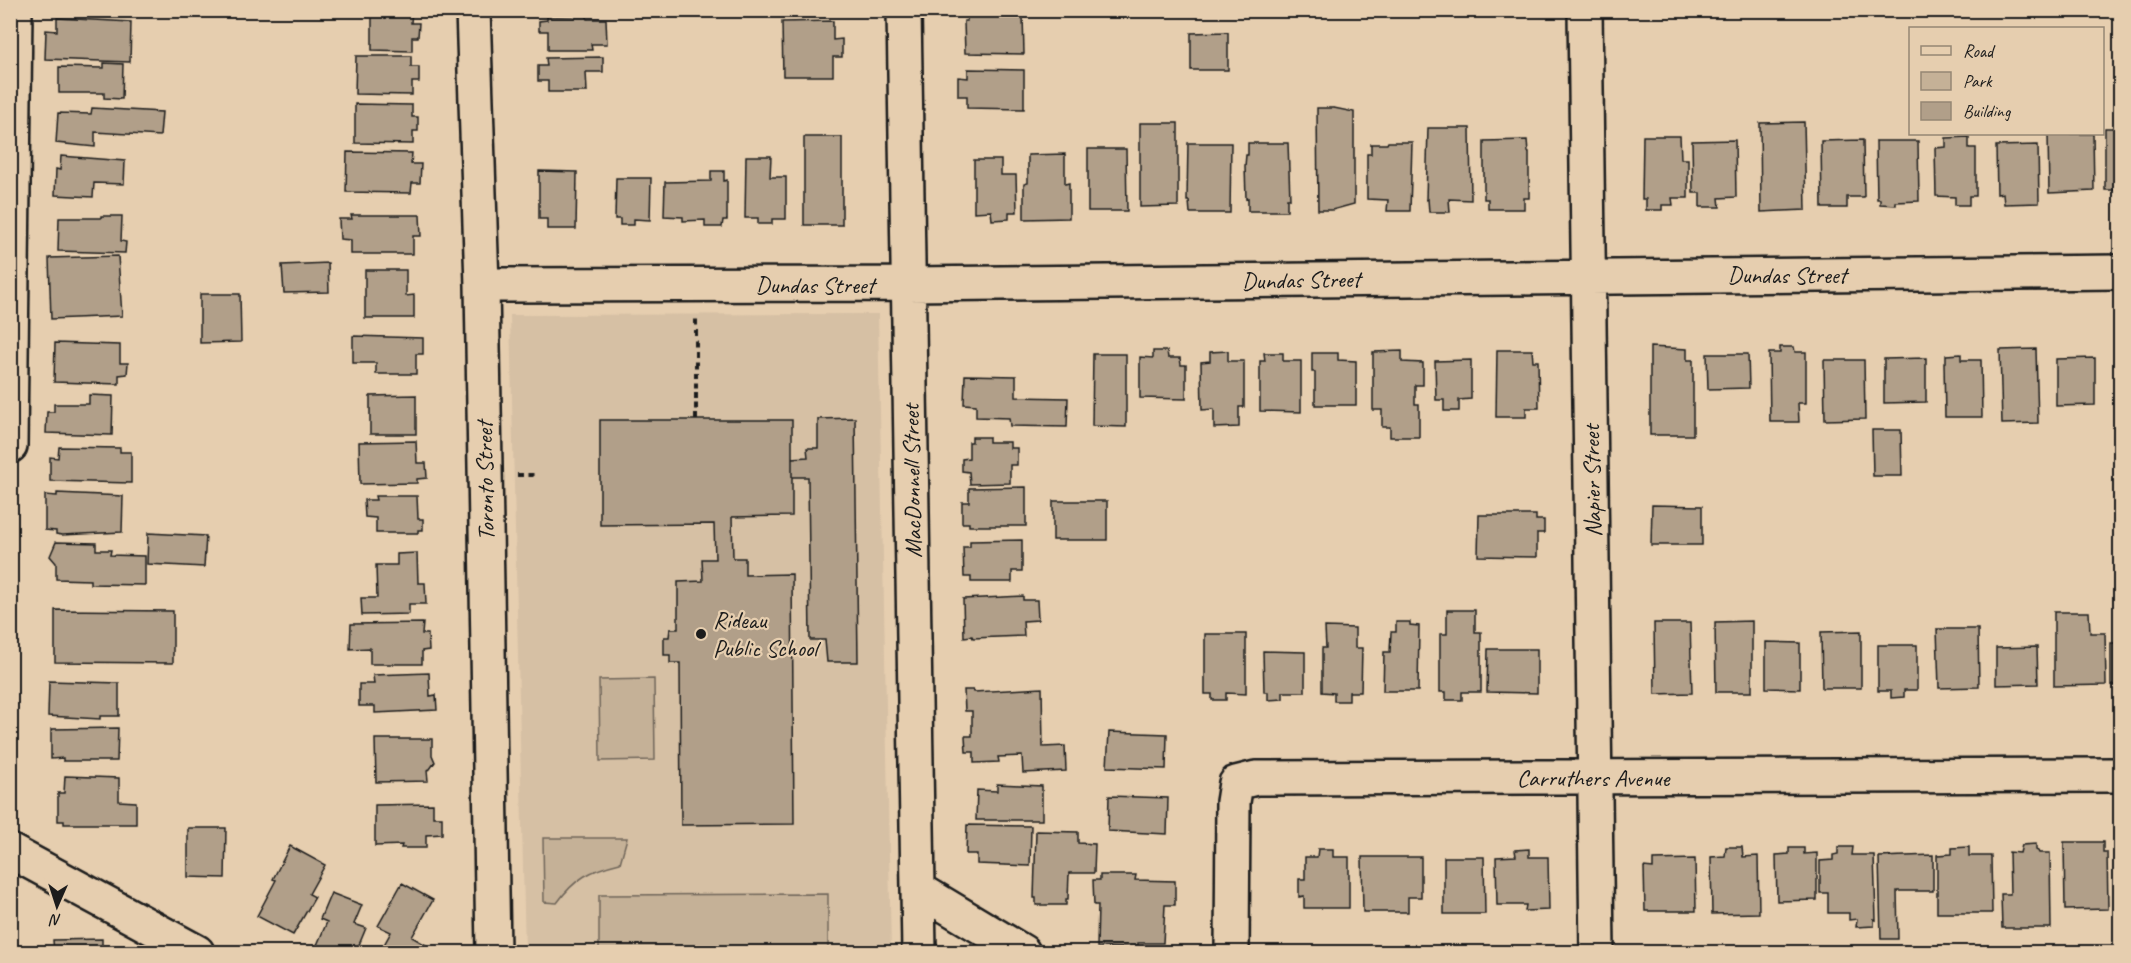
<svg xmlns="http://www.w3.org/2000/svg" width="2131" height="963" viewBox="0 0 2131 963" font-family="Caveat,sans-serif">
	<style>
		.built { fill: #d6c0a4 }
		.green { fill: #c5b197; stroke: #70665a; stroke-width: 1.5 }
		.building { fill: #b19f89; stroke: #1c1c1c; stroke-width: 1.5 }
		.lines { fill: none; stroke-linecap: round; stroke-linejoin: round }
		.minor-casing { stroke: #1c1c1c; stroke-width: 38 }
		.tertiary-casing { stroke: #1c1c1c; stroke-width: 38 }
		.path { stroke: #1c1c1c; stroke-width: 4; stroke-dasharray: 6 4.5; stroke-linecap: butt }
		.minor { stroke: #e6ceaf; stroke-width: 33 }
		.tertiary { stroke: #e6ceaf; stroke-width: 33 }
		.poi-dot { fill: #1c1c1c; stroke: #e6ceaf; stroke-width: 2 }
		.labels { text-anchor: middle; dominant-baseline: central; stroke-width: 4.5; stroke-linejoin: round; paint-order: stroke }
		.street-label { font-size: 24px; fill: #1c1c1c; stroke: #e6ceaf }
		.poi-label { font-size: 24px; fill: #1c1c1c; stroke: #e6ceaf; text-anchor: start }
	</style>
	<rect width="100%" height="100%" fill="#e6ceaf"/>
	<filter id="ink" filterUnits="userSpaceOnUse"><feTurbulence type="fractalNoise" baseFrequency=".0167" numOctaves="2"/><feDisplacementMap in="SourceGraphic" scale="12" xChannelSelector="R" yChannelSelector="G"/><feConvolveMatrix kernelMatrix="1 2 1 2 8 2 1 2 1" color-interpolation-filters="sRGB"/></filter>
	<g filter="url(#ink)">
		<path class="built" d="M878,314L891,952H525L510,315Z"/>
		<path class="green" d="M654,679L655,760L600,761L599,680Z
			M543,838H627L620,863C591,870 575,878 557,903L544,902Z
			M828,894V952H599V895Z"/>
		<path class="building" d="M372,10H412L411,23H419L418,37H412V51L372,50Z
			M1881,10H1914V12H1881Z
			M587,15V19H606L607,44H591L592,50H548V31H539V21L547,20V16Z
			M967,15L1023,16L1024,54L965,53L964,21H967Z
			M57,18L131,22L130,62L45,59L46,30L57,31Z
			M833,21V40L842,39V57H833V76H783L782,22Z
			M1228,32V70H1191V33Z
			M356,56H411V67H419V82H412V95L355,94Z
			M603,57V72H586L587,92H548V81H538V66H547L546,58Z
			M104,63L123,64L122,99L104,98V93H59V67L104,68Z
			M968,69L1024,70V109L967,108V96H958V77L968,78Z
			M355,104L412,105V117H418V131H413V144L355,143Z
			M92,108L162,112L160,136L95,132V147L56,143L58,113L91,114Z
			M1317,108H1334L1354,112V204L1332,210H1318Z
			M1804,122L1806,210L1761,212L1760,123Z
			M1140,123H1178V206L1140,207Z
			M1428,128H1470L1471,200L1449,199L1450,212H1429L1428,199L1426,200Z
			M2105,128H2120V190H2105Z
			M2048,134H2093L2094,191L2049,193Z
			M1643,136H1680L1681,159H1688V198H1672L1673,205H1662V210H1646V199H1642Z
			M804,137H842V225H804Z
			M1969,137V148H1976V196H1969V205H1955V197L1936,196L1935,148L1946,147V138Z
			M1527,140L1528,152H1529V198H1524V209H1488V199H1484V141Z
			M1735,140L1736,197L1719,198L1720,207H1700V193H1693L1692,141Z
			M1863,140L1864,197H1847V208H1822L1821,141Z
			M1876,141H1918L1919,201L1896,202V205L1880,204V199H1877Z
			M1388,142H1412L1410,211H1387L1388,200L1367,199V154H1371V144H1387Z
			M1188,143H1231L1230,213H1190L1189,201H1187Z
			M1248,143H1288L1290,199H1287V211H1248V198L1246,199L1245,166L1246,155H1248Z
			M2038,145L2039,203L2004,204L2003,193L1997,194L1996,146Z
			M1088,149H1126L1127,211H1088Z
			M347,152L412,153L411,164H421L420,183H412L411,193L346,192Z
			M1065,154V184L1069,183V218L1024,219V184L1028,183V155Z
			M61,156L125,161L124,184L94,183L93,197L55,195L56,169L60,170Z
			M746,156H771L770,177H786V219H772V224H758V218H745Z
			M974,160H1001V175H1016L1017,212H1009V219L992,220L991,211L974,212Z
			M539,171L577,172L576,229H547V219H539Z
			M711,171H724V181L727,180V220H723L722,227H705V220L683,221V217L664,216L665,182L711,181Z
			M616,178H651L650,220L634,219V225H620V219H615Z
			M351,215H420L421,236H413V254H351V240L340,239L339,219H352Z
			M101,216H122L121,241L126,242L125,253L58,251L59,218H101Z
			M118,256L122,316L51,319L49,258Z
			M328,263L329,292L284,293L282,265Z
			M365,270H406V296L414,295V318H365Z
			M200,294H240L241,342L200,343Z
			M353,336L423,338V354H416V374H376V363H353Z
			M55,343L120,345V363H128L127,374L119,375V384L54,382Z
			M1650,347L1687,349V360H1693V435H1650Z
			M1780,347H1794L1795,352H1806V403H1798L1799,422H1770L1769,353H1780Z
			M2036,349L2038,423L2002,424L2000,350Z
			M1497,350H1532L1533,361H1538L1539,408H1526V417H1496Z
			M1153,351H1167L1168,358H1180L1181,365H1186V399L1140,398V357L1153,358Z
			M1228,351V361H1244V407H1239V427L1214,428V409L1202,410L1201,362L1210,361V352Z
			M1402,351V362L1423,363V385H1415V404H1419V437H1390V427H1382V410H1373V352Z
			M1264,353H1283V361H1301V412L1260,411V361H1265Z
			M1312,353H1338V360L1356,361V405H1315V372H1312Z
			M1093,354H1126V427L1092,426Z
			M1707,354H1748L1749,388L1708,389Z
			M1961,354V360H1981L1982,417H1945L1944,362H1946V355Z
			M1926,358V402L1884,403V359Z
			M2095,358V405L2056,406V359Z
			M2115,358H2120V400H2115Z
			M1471,360V399L1459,400V411H1444V400H1436L1435,361Z
			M1824,360H1864L1865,419L1825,420Z
			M965,375L1016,376V397L1068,398L1067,427L1010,426L1009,418L976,417V405L964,404Z
			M89,395L113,396L112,435L46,433L47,412H54V404H89Z
			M416,395V434H370V396Z
			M855,418L858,662H827L825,640H810L808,477H792V458L808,457L807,448H818V419Z
			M600,420H792V516L732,517L733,558H745V575L792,574L794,824L681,825L680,663H670V655H664V637H669L670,629H678V582L703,581L702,559H715L714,524L600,525Z
			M1872,430H1901L1902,476H1873Z
			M972,437H989V442H1010V448H1017V465H1010V483L970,484L969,472L962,471V459L969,458V442H972Z
			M416,441L417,463H426L427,478L417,479V483L360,484L359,442Z
			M59,447L120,448V452H131V483L50,481V457L58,458Z
			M1026,487V526H969V523H962V502H969V488Z
			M57,493L123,496L122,532L62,535L56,534V531L45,530V495L57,496Z
			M375,496H417L418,519H423V530H418V533H376V518L365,517L364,500H376Z
			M1053,501H1107V540H1053Z
			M1652,505L1702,506V545H1651Z
			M1479,515H1536V520H1544V533H1537V557L1478,556Z
			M148,533L206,536L204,567L147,564Z
			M1022,540V571H1012V582H971V577H964L963,547H970V541Z
			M56,542L96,543V550H111L110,555L145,556V585L90,584V580L56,579V563L50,556Z
			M417,553L418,583H425L426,604H409V614L362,615L361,598H377L376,565H397V554Z
			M1023,596V600H1037L1038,620L1023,621L1024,636L973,638L972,636L964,637L963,599Z
			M55,610L173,611V663L55,662Z
			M1447,610H1475V632H1481V692H1462V700H1446V692H1440V634H1447Z
			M2054,612H2089L2090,633H2105L2106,685L2054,686Z
			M1752,621V692H1716L1715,622Z
			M1396,622H1410V625L1419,626L1418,691H1383L1384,652H1390L1391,632H1396Z
			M423,623L422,634H428L429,650L422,651V664H370V648L350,649L351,624Z
			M1654,623H1690L1692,693L1655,694Z
			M1325,627L1355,628V648H1362L1361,692H1349V701H1334V693L1322,692V648H1326Z
			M1937,629H1978L1979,687L1939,688Z
			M1861,631V688H1822L1821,632Z
			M1205,634H1246V694L1226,693V700H1212V694H1205Z
			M1766,642L1800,643V689L1766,688Z
			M2111,643H2120V685H2111Z
			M1878,645H1917V690H1904V697L1891,698V691H1878Z
			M2037,647L2038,684L1996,685V648Z
			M1488,649H1537V693L1487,692Z
			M1263,651L1305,652V692H1283V699L1268,700V692H1264Z
			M429,673L430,696L436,695L437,710L375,713V706H359V684H374L373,675Z
			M49,681L119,683V716H100V719L48,716Z
			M1042,688L1043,747L1065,746L1066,771L1023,773L1022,756L998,757L999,762L974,763V752H966L965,736H972V711H965L964,690H973L974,692Z
			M118,728L117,761H63V758L51,759V729Z
			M1109,732L1167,734L1166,769L1107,767Z
			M375,739H432V755L435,762L430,769L427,770L428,781L376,782Z
			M65,776L119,778V801L136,802V824H64V821H58V793H64Z
			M997,784L1042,786V820H976L977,790L997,791Z
			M1109,796L1168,798L1167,834L1108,831Z
			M433,804V817H442V834L426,835V848H401L402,845L375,846V805Z
			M967,825L1031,826L1030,866L977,864V854H966Z
			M188,828H226L225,878L188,877Z
			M1036,831L1078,832V843L1095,844L1094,873H1069L1068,899H1066V905H1036V898H1034Z
			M2064,842H2103V852H2107L2108,909L2065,910Z
			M2036,844V850L2038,851L2039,853H2050L2051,928H2002L2001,894H2010L2009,852L2020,853L2022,845Z
			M290,846L325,865L309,894L315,897L293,935L257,916L276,880L273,879Z
			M1726,847H1742L1743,857L1758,856L1759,913L1712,914L1711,857L1725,856Z
			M1838,847H1853L1852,855H1874L1876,920L1874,919V926L1856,927L1857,919L1849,920V913H1828V893H1820V861L1833,860V855L1838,854Z
			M1969,847V856H1991L1992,913H1937V855L1952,854V848Z
			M1789,848H1804V854L1817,853V900L1777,901L1776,855L1789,854Z
			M1318,849H1333V857H1349V908H1304V896L1299,897V879H1305V857H1317Z
			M1529,849V857H1548L1549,910L1525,911L1526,905H1497L1496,857L1516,856L1515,850Z
			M1933,855V891H1897L1898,939H1881L1879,857Z
			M1362,857H1421V897H1408V912H1363Z
			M1444,857H1484L1485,914H1444Z
			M1695,859L1696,911H1645L1644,867L1653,868V860Z
			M1100,875H1136L1135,880L1175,881V905H1165L1163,943H1138V948L1097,947L1098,905H1094L1093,880H1100Z
			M402,883L433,900L412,937L436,951L435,952H380L391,932L378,926Z
			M331,893L362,905L354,924L366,928L356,952H314L327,922L320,919Z
			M102,939V952H54L53,940Z"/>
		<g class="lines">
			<defs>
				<path id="minor" d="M473,10L482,285L493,952
					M904,10L919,952
					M1585,10L1597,952
					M482,285L909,284L2120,272
					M10,851L197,952
					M918,889L1023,952
					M1232,952L1233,802L1236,783L1256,778L2120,775"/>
				<path id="tertiary" d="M10,446L15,10"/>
			</defs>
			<use href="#minor" class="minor-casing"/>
			<use href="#tertiary" class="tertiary-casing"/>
			<path class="path" d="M696,420V315
				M517,475H534"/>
			<use href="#minor" class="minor"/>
			<use href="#tertiary" class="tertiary"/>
		</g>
	</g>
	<circle class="poi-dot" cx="701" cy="634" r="6"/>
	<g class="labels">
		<g class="street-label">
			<text x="1787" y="275">Dundas Street</text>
			<text transform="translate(1301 280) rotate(-1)">Dundas Street</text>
			<text x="815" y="285">Dundas Street</text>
			<text transform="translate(485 481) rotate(-91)">Toronto Street</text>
			<text transform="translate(912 481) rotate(-91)">MacDonnell Street</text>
			<text transform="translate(1592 481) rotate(-91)">Napier Street</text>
			<text x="1593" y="778">Carruthers Avenue</text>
		</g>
		<g class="poi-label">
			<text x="713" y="620">Rideau<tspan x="713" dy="28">Public School</tspan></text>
		</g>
	</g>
	<rect width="2131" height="963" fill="none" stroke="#e6ceaf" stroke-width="36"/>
	<rect x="18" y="18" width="2095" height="927" fill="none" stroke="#1c1c1c" stroke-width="2" filter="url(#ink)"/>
	<rect x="1909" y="27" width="195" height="108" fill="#e6ceaf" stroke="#958774" stroke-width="1.5"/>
	<rect x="1921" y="46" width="30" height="9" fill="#e6ceaf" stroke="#958774" stroke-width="1.5"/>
	<text x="1963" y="57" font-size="18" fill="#1c1c1c">Road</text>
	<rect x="1921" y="72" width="30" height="18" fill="#c5b197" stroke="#958774" stroke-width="1.5"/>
	<text x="1963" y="87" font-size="18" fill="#1c1c1c">Park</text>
	<rect x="1921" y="102" width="30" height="18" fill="#b19f89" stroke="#958774" stroke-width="1.5"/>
	<text x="1963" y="117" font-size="18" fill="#1c1c1c">Building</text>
	<g transform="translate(57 906) rotate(183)" stroke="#e6ceaf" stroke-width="4.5" paint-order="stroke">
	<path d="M0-4.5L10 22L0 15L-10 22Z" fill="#1c1c1c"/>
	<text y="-9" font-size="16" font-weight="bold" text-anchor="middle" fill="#1c1c1c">N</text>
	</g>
</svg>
